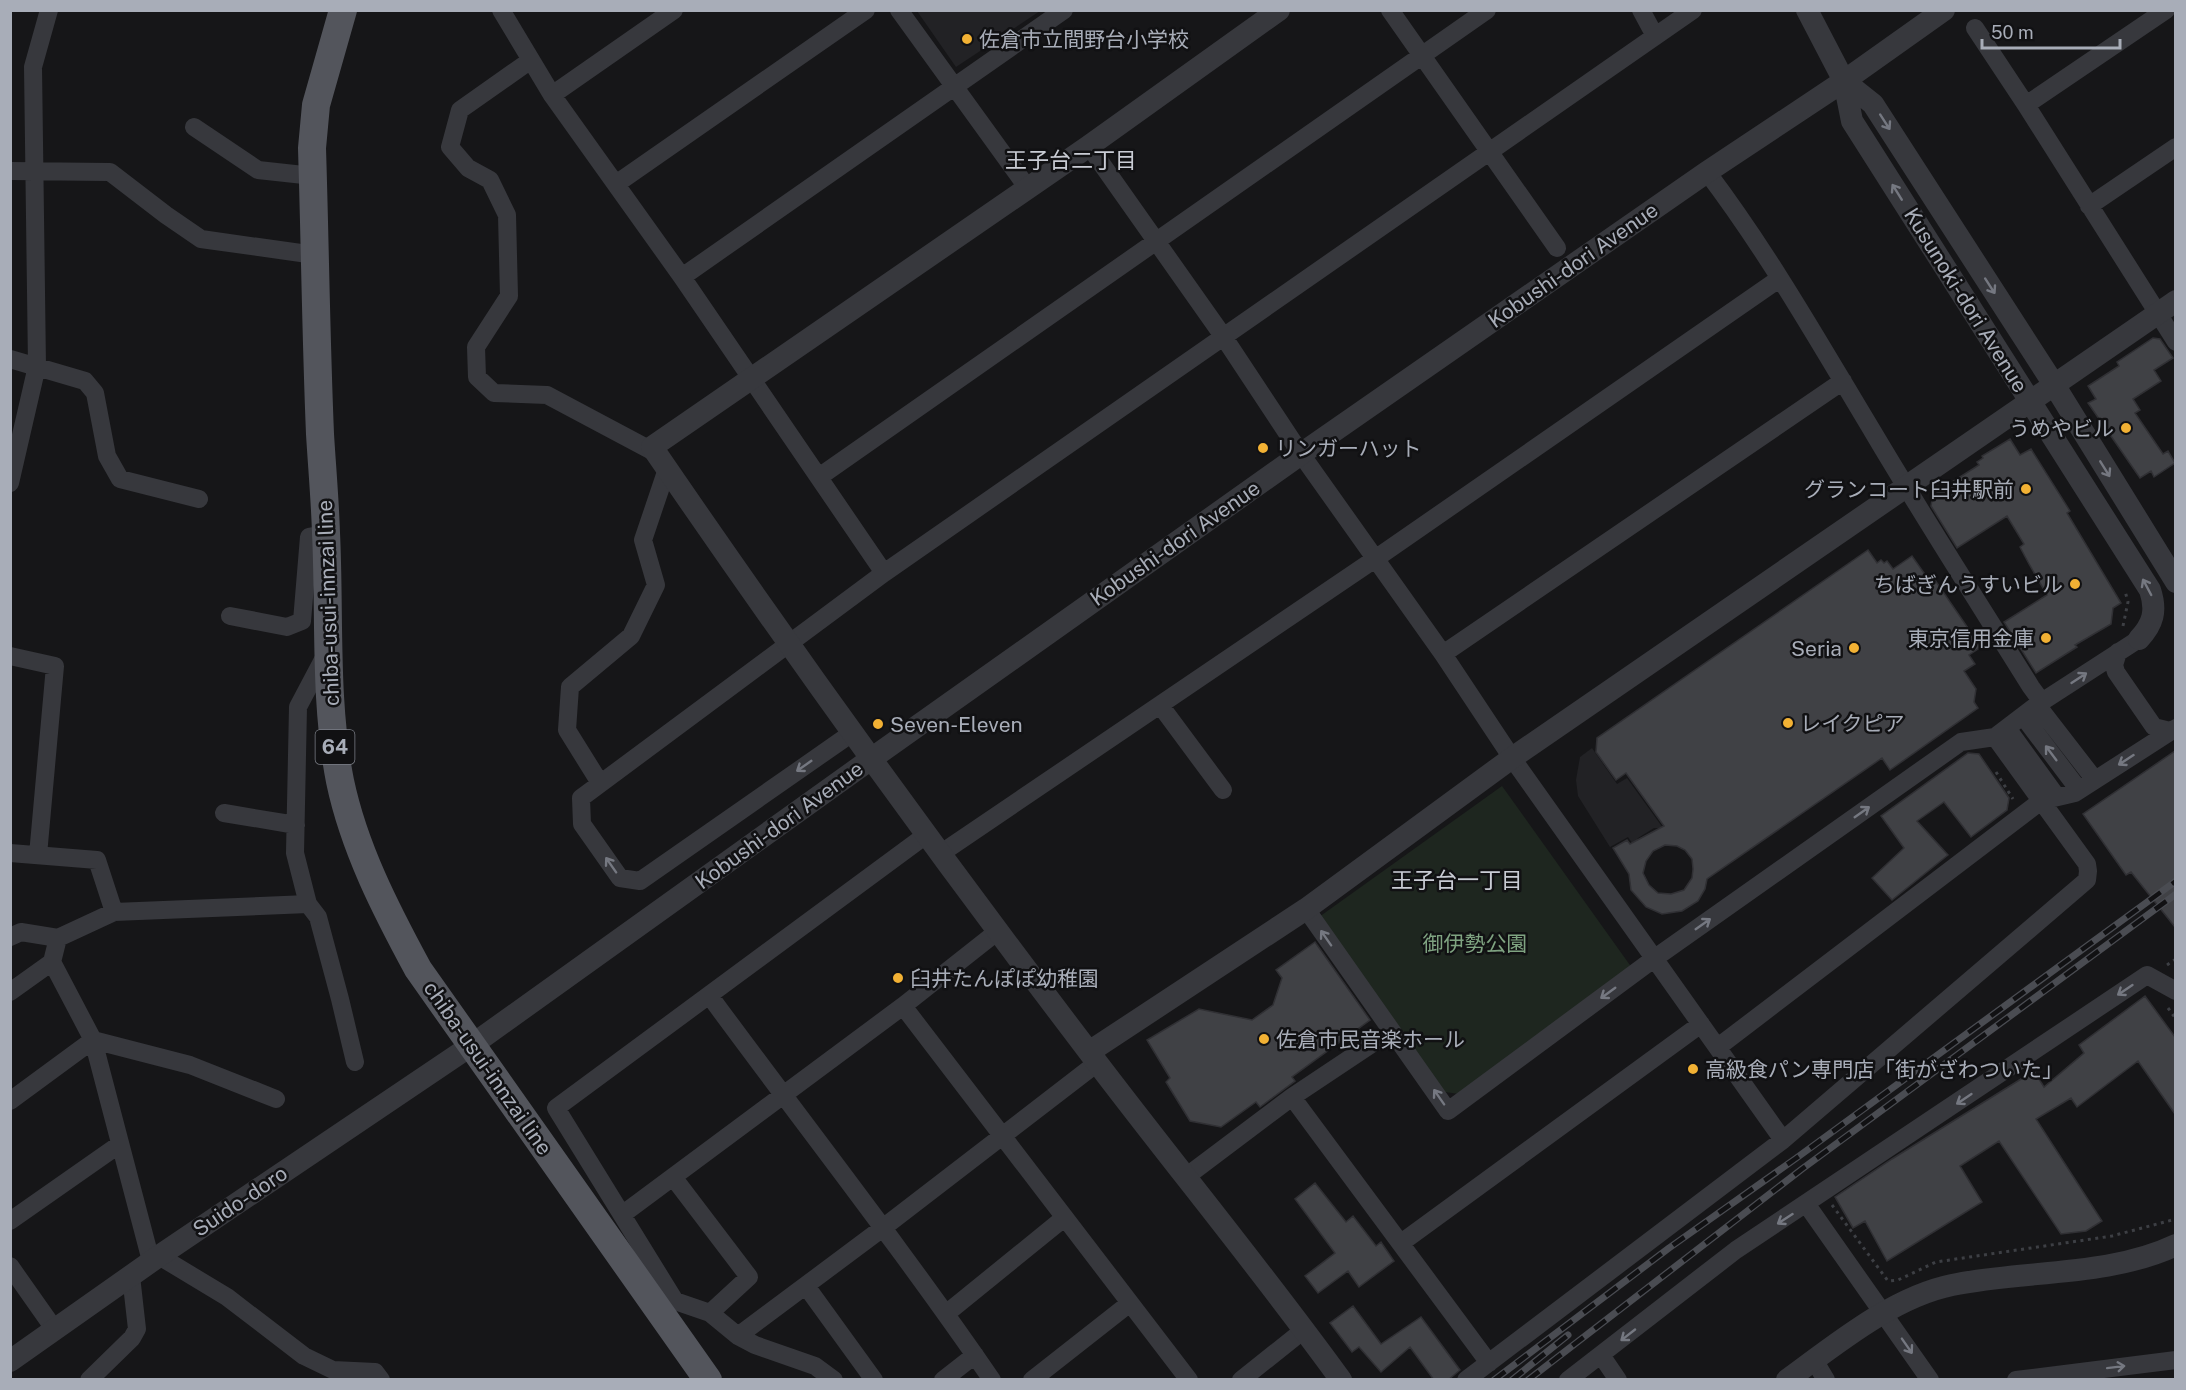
<svg xmlns="http://www.w3.org/2000/svg" width="2186" height="1390" viewBox="0 0 2186 1390" font-family="'Public Sans','Noto Sans JP',sans-serif">
	<style>
		.built { fill: #222225 }
		.green { fill: #1e261f }
		.building { fill: #404145; stroke: #303034; stroke-width: 1.5; fill-rule: evenodd }
		.lines { fill: none; stroke-linecap: round; stroke-linejoin: round }
		.path { stroke: #3d3f44; stroke-width: 3; stroke-dasharray: 3 4.5; stroke-linecap: butt }
		.minor { stroke: #37383d; stroke-width: 18 }
		.tertiary { stroke: #37383d; stroke-width: 22 }
		.primary { stroke: #53555c; stroke-width: 28 }
		.rail-casing { stroke: #4a4c52; stroke-width: 7 }
		.rail { stroke: #111113; stroke-width: 4.5; stroke-dasharray: 14; stroke-linecap: butt }
		.oneway { stroke: #757881 }
		.poi-dot { fill: #f2b134; stroke: #111113; stroke-width: 2 }
		.labels { text-anchor: middle; dominant-baseline: central; stroke-width: 5; stroke-linejoin: round; paint-order: stroke }
		.shield { fill: #111113; stroke: #7b7e86; stroke-width: 1.5 }
		.shield-label { font-size: 20px; font-weight: bold; fill: #a8adb8 }
		.poi-label { font-size: 21px; fill: #a8adb8; stroke: #111113; text-anchor: start }
		.street-label { font-size: 21px; fill: #a8adb8; stroke: #111113 }
		.park-label { font-size: 21px; fill: #7fa381; stroke: #111113 }
		.neighbourhood-label { font-size: 22px; fill: #c9ccd4; stroke: #111113 }
	</style>
	<rect width="100%" height="100%" fill="#161618"/>
	<path class="built" d="M917,11H1040L956,67Z
		M1592,748L1617,784L1627,778L1663,828H1654L1638,838L1634,846L1628,837L1610,847L1578,796L1576,780L1580,757Z"/>
	<path class="green" d="M1502,786L1632,968L1459,1094L1445,1092L1319,917Z"/>
	<path class="building" d="M2153,338L2160,339L2173,358L2154,370L2161,381L2133,399L2140,410L2135,413L2163,454L2168,451L2175,463L2154,477L2151,471L2140,478L2088,403L2096,399L2088,386L2119,366L2117,362Z
		M2010,439L2020,455L2031,449L2070,511L2067,513L2121,603L2113,608L2111,624L2075,645L2077,647L2036,673L2004,622L2047,595L2029,564L2020,547L2024,544L2007,516L1957,548L1931,506L1933,494L1979,465L1977,462L1983,458L1982,456Z
		M1868,550L1877,563L1881,560L1884,563L1887,561L1893,569L1912,556L1931,583L1935,580L1981,647L1969,655L1975,664L1964,671L1976,689L1974,702L1978,708L1890,770L1882,758L1707,879L1705,889L1698,901L1682,911L1662,914L1646,907L1631,890L1629,874L1613,848L1627,840L1630,844L1664,826L1626,773L1616,780L1596,752L1597,738ZM1665,845L1677,846L1685,850L1692,859L1693,869L1692,878L1684,890L1671,894L1658,893L1649,885L1643,873L1646,861L1653,851Z
		M2175,751V927L2131,872L2126,875L2083,814Z
		M1968,753L1979,754L2009,798L2007,810L1971,837L1944,802L1917,821L1948,855L1892,900L1872,878L1904,848L1881,816Z
		M1315,942L1370,1020L1292,1077L1295,1081L1260,1107L1256,1102L1221,1127L1190,1121L1166,1082L1170,1078L1147,1040L1199,1009L1252,1020L1273,1005L1282,978L1276,970Z
		M2145,996L2175,1037V1114L2138,1061L2077,1107L2071,1098L2036,1119L2102,1221L2086,1231L2061,1234L1999,1141L1960,1166L1982,1202L1887,1261L1865,1221L1853,1228L1835,1197L1892,1159L2034,1071L2044,1087L2084,1053L2079,1045Z
		M1315,1183L1346,1222L1353,1216L1376,1246L1381,1242L1394,1261L1359,1287L1348,1271L1318,1293L1305,1276L1335,1253L1295,1199Z
		M1353,1306L1381,1344L1421,1317L1460,1370L1448,1380H1434L1410,1347L1381,1372L1359,1347L1352,1352L1330,1323Z"/>
	<g class="lines">
		<path class="path" d="M2123,626L2128,602L2125,591
			M1996,772L2013,799
			M2167,965L2176,959
			M2168,1008L2176,1019
			M1832,1205L1888,1281L1898,1280L1936,1262L2112,1236L2176,1219"/>
		<path class="minor" d="M501,10L552,95L682,277L884,573
			M899,10L1027,187
			M1390,10L1557,248
			M1641,10L1655,36
			M1975,28L2026,105L2176,342
			M531,60L460,110L450,147L468,168L490,180L507,215L509,296L476,347L477,377L494,393L547,395L656,453
			M552,95L674,10
			M2026,105L2166,10
			M194,127L258,170L313,176
			M1089,146L1223,336L1301,454L1443,654L1512,758L1783,1140
			M10,171L110,172L166,215L201,239L315,255
			M1707,172C1769,254 1820,344 1873,432C1924,518 1978,602 2031,687L2042,702
			M616,184L866,10
			M2089,206L2176,147
			M682,277L1064,10
			M10,359L85,381L95,393L107,456L120,479L199,499
			M819,477L1487,10
			M10,483L37,366L33,67L49,10
			M230,616L287,627L302,621L309,537L327,534
			M2118,652L2114,665L2116,672L2154,727L2170,731
			M326,654L298,707L295,853L308,904L318,917L340,999L355,1062
			M1443,654L1843,381
			M10,656L55,666L38,855
			M1160,705L1223,790
			M2037,705L2095,780
			M2023,716L2079,790
			M2007,728L2057,797
			M852,733L640,881L620,878L582,824L581,798L884,573L1693,10
			M600,783L567,730L570,687L631,636L656,585L643,540L667,469
			M224,813L296,825
			M10,853L97,860L114,912
			M940,854L1375,559L1779,279
			M1306,909L1448,1111L1655,958L1961,742L1995,737L2037,705L2139,639
			M10,937L21,932L58,938L52,962L93,1040L151,1261
			M58,938L114,912L308,904
			M10,992L52,962
			M709,995C803,1123 902,1249 992,1380
			M903,1006L1189,1380
			M1718,1047L2041,801L2075,793L2176,728
			M1292,1097L1489,1363
			M10,1101L93,1040L190,1065L276,1099
			M1187,1176L1292,1097L1391,1031
			M673,1177L749,1277L710,1313
			M1807,1205L1930,1380
			M623,1214L903,1006L998,931
			M10,1221L120,1144
			M1401,1243L1701,1024
			M159,1256L227,1297L304,1356L333,1370L375,1372L381,1380
			M10,1266L55,1330
			M806,1286L874,1380
			M947,1313L1064,1218
			M738,1336L884,1227L1097,1063
			M1601,1355L1618,1380
			M1814,1360L1826,1380
			M89,1380L132,1338L137,1329L131,1276
			M834,1380L815,1366L755,1345L738,1336L710,1313L675,1301L556,1108L926,835
			M943,1380L975,1355
			M1032,1380L1130,1303
			M1241,1380L1305,1329
			M1466,1380L1783,1140L2087,880L2088,871L2087,864L1995,737
			M1568,1380L1736,1250L2147,975L2176,991
			M2016,1380L2176,1360"/>
		<path class="tertiary" d="M1279,10L1089,146L652,447C793,653 938,854 1089,1052C1172,1162 1260,1268 1341,1380
			M1807,10L1844,81L1852,121L2150,590C2157,611 2153,624 2139,639
			M1844,81L1873,104L2053,383L2176,582
			M1089,1052L1306,909L1512,758L2176,301
			M10,1361L159,1256L472,1045L871,759L1301,454L1707,172L1844,81L1944,10
			M1787,1380C1835,1345 1893,1297 1952,1285C2023,1270 2109,1277 2176,1245"/>
		<path class="primary" d="M343,10L316,105L312,148C315,243 316,339 320,434C322,467 325,500 326,533C330,615 324,700 340,781C354,848 386,910 418,969L708,1380"/>
		<defs>
			<path id="rail" d="M1494,1380L1669,1248L1795,1159L2176,881
				M1512,1380L1568,1335
				M1528,1380L1802,1169L2176,894"/>
		</defs>
		<use href="#rail" class="rail-casing"/>
		<use href="#rail" class="rail"/>
	</g>
	<defs><path id="oneway-shaft" d="M-6 0H5M1.5-3L5.5 0L1.5 3" fill="none" stroke-width="1.6" stroke-linecap="round" stroke-linejoin="round" transform="scale(1.5)"/></defs>
	<g class="oneway">
		<use href="#oneway-shaft" transform="translate(1885 122) rotate(57)"/>
		<use href="#oneway-shaft" transform="translate(1897 192) rotate(-122)"/>
		<use href="#oneway-shaft" transform="translate(1990 286) rotate(57)"/>
		<use href="#oneway-shaft" transform="translate(2105 469) rotate(58)"/>
		<use href="#oneway-shaft" transform="translate(2147 587) rotate(-118)"/>
		<use href="#oneway-shaft" transform="translate(2079 678) rotate(-33)"/>
		<use href="#oneway-shaft" transform="translate(2051 753) rotate(-127)"/>
		<use href="#oneway-shaft" transform="translate(2126 760) rotate(147)"/>
		<use href="#oneway-shaft" transform="translate(804 766) rotate(145)"/>
		<use href="#oneway-shaft" transform="translate(1862 812) rotate(-35)"/>
		<use href="#oneway-shaft" transform="translate(611 865) rotate(-125)"/>
		<use href="#oneway-shaft" transform="translate(1703 924) rotate(-35)"/>
		<use href="#oneway-shaft" transform="translate(1326 938) rotate(-125)"/>
		<use href="#oneway-shaft" transform="translate(2125 990) rotate(146)"/>
		<use href="#oneway-shaft" transform="translate(1608 993) rotate(144)"/>
		<use href="#oneway-shaft" transform="translate(1439 1097) rotate(-125)"/>
		<use href="#oneway-shaft" transform="translate(1964 1099) rotate(146)"/>
		<use href="#oneway-shaft" transform="translate(1785 1219) rotate(147)"/>
		<use href="#oneway-shaft" transform="translate(1628 1335) rotate(142)"/>
		<use href="#oneway-shaft" transform="translate(1907 1346) rotate(55)"/>
		<use href="#oneway-shaft" transform="translate(2116 1367) rotate(-7)"/>
	</g>
	<g class="poi-dot">
		<circle cx="967" cy="39" r="6"/>
		<circle cx="2126" cy="428" r="6"/>
		<circle cx="1263" cy="448" r="6"/>
		<circle cx="2026" cy="489" r="6"/>
		<circle cx="2075" cy="584" r="6"/>
		<circle cx="2046" cy="638" r="6"/>
		<circle cx="1854" cy="648" r="6"/>
		<circle cx="1788" cy="723" r="6"/>
		<circle cx="878" cy="724" r="6"/>
		<circle cx="898" cy="978" r="6"/>
		<circle cx="1264" cy="1039" r="6"/>
		<circle cx="1693" cy="1069" r="6"/>
	</g>
	<g class="labels">
		<rect class="shield" x="315.5" y="730" width="39" height="34" rx="4.5"/>
		<g class="shield-label">
			<text x="335" y="747">64</text>
		</g>
		<g class="poi-label">
			<text x="979" y="39">佐倉市立間野台小学校</text>
			<text x="2114" y="428" text-anchor="end">うめやビル</text>
			<text x="1275" y="448">リンガーハット</text>
			<text x="2014" y="489" text-anchor="end">グランコート臼井駅前</text>
			<text x="2063" y="584" text-anchor="end">ちばぎんうすいビル</text>
			<text x="2034" y="638" text-anchor="end">東京信用金庫</text>
			<text x="1842" y="648" text-anchor="end">Seria</text>
			<text x="1800" y="723">レイクピア</text>
			<text x="890" y="724">Seven-Eleven</text>
			<text x="910" y="978">臼井たんぽぽ幼稚園</text>
			<text x="1276" y="1039">佐倉市民音楽ホール</text>
			<text x="1705" y="1069">高級食パン専門店「街がざわついた」</text>
		</g>
		<g class="street-label">
			<text transform="translate(1573 265) rotate(-35)">Kobushi-dori Avenue</text>
			<text transform="translate(1966 300) rotate(58)">Kusunoki-dori Avenue</text>
			<text transform="translate(1175 543) rotate(-35)">Kobushi-dori Avenue</text>
			<text transform="translate(328 603) rotate(-92)">chiba-usui-innzai line</text>
			<text transform="translate(779 825) rotate(-36)">Kobushi-dori Avenue</text>
			<text transform="translate(488 1068) rotate(55)">chiba-usui-innzai line</text>
			<text transform="translate(240 1201) rotate(-34)">Suido-doro</text>
		</g>
		<g class="park-label">
			<text x="1475" y="943">御伊勢公園</text>
		</g>
		<g class="neighbourhood-label">
			<text x="1071" y="160">王子台二丁目</text>
			<text x="1457" y="880">王子台一丁目</text>
		</g>
	</g>
	<rect width="2186" height="1390" fill="none" stroke="#a8adb8" stroke-width="24"/>
	<path d="M1982 39v9h138v-9" fill="none" stroke="#a8adb8" stroke-width="3"/>
	<text x="1991" y="39" font-size="18" fill="#a8adb8" stroke="#111113" stroke-width="4.5" paint-order="stroke">50 m</text>
</svg>
